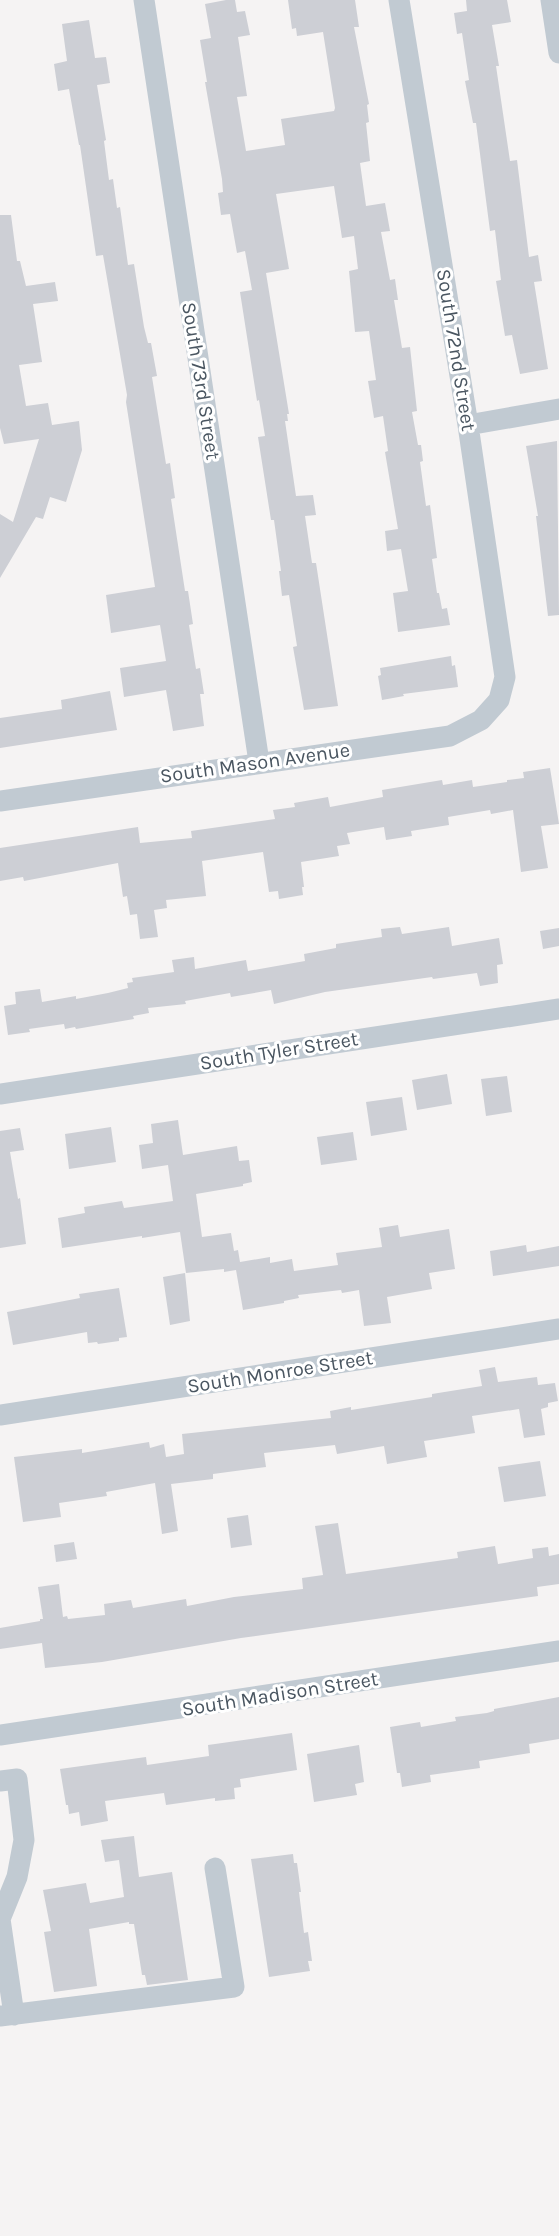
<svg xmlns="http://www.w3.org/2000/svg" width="559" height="2236" viewBox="0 0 559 2236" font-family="Karla,sans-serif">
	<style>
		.building { fill: #cdcfd5 }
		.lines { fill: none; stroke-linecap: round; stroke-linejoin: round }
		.minor { stroke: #c1cad2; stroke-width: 21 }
		.labels { text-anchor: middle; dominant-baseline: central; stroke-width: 6; stroke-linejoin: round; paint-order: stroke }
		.street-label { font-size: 20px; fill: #4a5661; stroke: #fff }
	</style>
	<rect width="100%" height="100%" fill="#f5f3f3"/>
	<path class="building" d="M226,0H235L237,12L245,11L250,35L238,37L247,96L237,97L246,151L285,145L281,119L334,111L335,108L323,32L297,36L296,28L292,29L288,0H355L359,27H354L369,104L367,105L369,122L366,123L370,161L360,163L366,206L385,203L390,231L381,232L390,280L395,279L398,300H394L402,348L410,347L417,411L412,412L418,445H421L423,461L420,462L426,506L430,505L437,558L432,559L437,593H439L442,609L447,608L450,625L398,632L393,593L408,591L401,549L387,551L385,531L398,529L385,452L388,451L383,416L374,418L368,381L376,380L369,331L355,332L349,271L358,269L354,236L342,238L334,186L276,194L289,269L266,273L289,414H287L288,421H285L296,496L313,495L316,515L305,516L312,563H316L338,706L304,710L293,647L297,646L289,595L282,596L279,571H281L274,520H271L258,437L265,436L259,400L257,401L240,292L252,290L245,251L237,253L230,214L221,215L218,193L223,192L222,179L205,82H207L200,40L211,38L205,4Z
		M466,0H507L511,22L492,25L499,66H496L510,161L517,160L529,257L538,255L542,281L534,282L548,369L520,374L512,335L505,336L496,281L501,280L495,230L490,231L476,123H473L465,81L469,80L462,33L457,34L454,13L467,11Z
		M89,20L95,58L106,57L110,83L97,85L106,140L104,141L109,180L113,179L117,208L120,207L128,265L134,264L144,327L148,343H151L157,376L152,377L166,464L170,463L175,498L171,499L185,591H188L193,624L189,625L196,669L200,668L204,694H200L204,726L173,731L166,690L124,697L120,668L166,661L160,625L111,633L106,595L155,587L126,402L127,395L103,255L96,256L80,145H79L69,89L58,91L54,64L67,61L62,24Z
		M0,215H11L17,261H20L26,286L55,282L58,301L33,304L42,362L19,365L26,406L48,403L52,425L79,421L82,450L66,502L50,497L43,519L36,517L0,578V514L13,522L39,439L4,444L0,428Z
		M557,441L559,615L548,616L536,516H538L526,446Z
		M451,656L452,666L455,665L458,687L403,694L404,696L382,700L378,676L381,675L380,668Z
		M110,691L117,730L0,748V718L62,709L61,700Z
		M550,768L559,824L541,826L548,868L521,872L513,810L491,814L490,810L448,817L449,825L411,831L412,836L386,840L384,827L347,833L350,844L337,846L339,856L301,862L304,887H302L303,895L279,899L278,891L269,892L263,852L202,861L206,896L166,900L167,908L154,910L158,937L140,939L137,914L130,915L127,896L123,897L118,863L24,881L23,877L0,881V848L138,827L140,843L192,838L191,831L275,819L273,810L295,807L294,803L328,797L330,807L383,797L382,790L442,780L443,785L472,780L473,787L507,782V780L524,778L523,772Z
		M400,927L402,934L449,927L452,946L499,938L503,964L497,965L498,983L480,986L477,973L433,979L432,977L325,992L274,1004L271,990L231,997L230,993L185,1001L186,1004L148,1008L149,1013L133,1016L134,1019L76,1029L75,1027L65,1029L64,1024L29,1029L30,1032L8,1035L4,1006L16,1004L15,992L40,989L42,1002L76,996V999L108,993L128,988L127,983L133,982L132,978L174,972L172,960L194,957L195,969L246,960L248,971L305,961L304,954L336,948V944L382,937L381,929Z
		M559,928V946L543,949L540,931Z
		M447,1074L452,1104L417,1110L412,1080Z
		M507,1076L512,1112L486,1116L481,1079Z
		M402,1097L407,1130L371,1136L366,1102Z
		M178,1120L183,1155L237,1146L239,1161L249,1160L252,1182L243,1184V1186L196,1194L202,1237L231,1233L234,1251L238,1250L240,1262L270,1257V1263L292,1259L294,1271L338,1265L336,1253L382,1247L379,1228L398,1225L400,1237L449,1229L455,1269L429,1273L432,1289L387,1297L391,1323L364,1326L359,1290L342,1293L341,1290L298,1295L299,1298L284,1301V1303L243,1310L236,1270L224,1272V1269L186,1273L180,1232L142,1238V1236L62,1248L58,1218L85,1213L84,1207L122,1201L124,1208L173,1201L168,1165L142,1169L139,1145L153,1143L151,1124Z
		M111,1127L116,1162L69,1169L65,1134Z
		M20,1128L24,1150L10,1152L18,1199L20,1198L26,1244L0,1248V1131Z
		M353,1132L357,1160L321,1165L317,1137Z
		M526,1245L527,1252L559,1246V1266L493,1276L490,1251Z
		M185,1273L190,1321L170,1325L163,1277Z
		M119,1288L127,1337L119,1338V1341L98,1344L97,1342L88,1343L87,1332L13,1345L7,1312L80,1298L79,1294Z
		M495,1367L498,1382L537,1377L538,1385L555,1383L558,1401L548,1403V1407L541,1409L545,1435L524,1438L519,1409L472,1416L475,1433L424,1441L427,1457L387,1464L384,1446L337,1454L335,1445L264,1453L266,1467L213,1474V1479L171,1484L178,1531L162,1534L155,1483L106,1492L107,1496L59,1503L61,1517L23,1522L14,1457L82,1449V1453L149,1442L150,1448L164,1444L166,1457L184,1454L182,1434L331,1418L330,1411L351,1407V1410L432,1397V1394L482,1386L479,1370Z
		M540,1461L546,1496L504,1502L498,1467Z
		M248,1515L252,1545L231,1548L227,1518Z
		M338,1523L346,1574L458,1558L457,1552L495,1546L498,1564L533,1558L532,1549L548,1547L549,1556L559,1554V1584L537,1587L538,1596L241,1638L102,1662L45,1668L42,1643L0,1649V1628L40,1621V1619H43L38,1587L59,1584L63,1617L67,1616L68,1619L105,1615L104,1604L131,1600L133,1608L186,1599L187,1606L234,1597L303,1589L302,1578L323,1575L315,1526Z
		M74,1542L77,1559L56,1562L54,1545Z
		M559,1697V1739L529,1744L530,1753L479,1761L480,1768L430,1775L431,1782L402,1787L400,1773H397L390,1727L420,1722L421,1727L456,1721L455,1717L487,1713L494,1711V1709Z
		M292,1733L297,1770L240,1779L241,1787L234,1788L235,1799L215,1801V1798L166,1805L164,1793L105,1801L108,1821L81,1826L79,1812L69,1814L68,1805H66L60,1769L146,1757L147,1765L209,1756L208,1745Z
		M359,1745L364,1782L355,1784L357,1795L314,1802L307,1754Z
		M134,1836L139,1877L172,1872L188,1980L147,1985L145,1975H142L134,1924H129V1922L89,1929L97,1986L54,1992L44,1932L51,1931L43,1890L86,1883L90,1903L124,1897L119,1860L105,1862L101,1840Z
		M293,1854L294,1863H297L301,1892H299L304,1933L308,1932L312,1961H308L310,1971L269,1977L251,1859Z"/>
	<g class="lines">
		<path class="minor" d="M144,0L259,762
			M551,0L559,53
			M468,425L559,409
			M0,801L450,736L481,720L499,700L505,677L468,425L399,0
			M0,1094L559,1009
			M0,1415L559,1329
			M0,1735L559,1651
			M0,1781L17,1779L24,1840L17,1877L0,1919L14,2015
			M0,2016L234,1987L215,1868"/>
	</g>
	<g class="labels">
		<g class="street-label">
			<text transform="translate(456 350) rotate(81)">South 72nd Street</text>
			<text transform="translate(201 381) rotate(81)">South 73rd Street</text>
			<text transform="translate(255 763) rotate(-8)">South Mason Avenue</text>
			<text transform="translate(279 1051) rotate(-9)">South Tyler Street</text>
			<text transform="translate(280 1372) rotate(-9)">South Monroe Street</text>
			<text transform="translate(280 1694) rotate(-9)">South Madison Street</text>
		</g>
	</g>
</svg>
